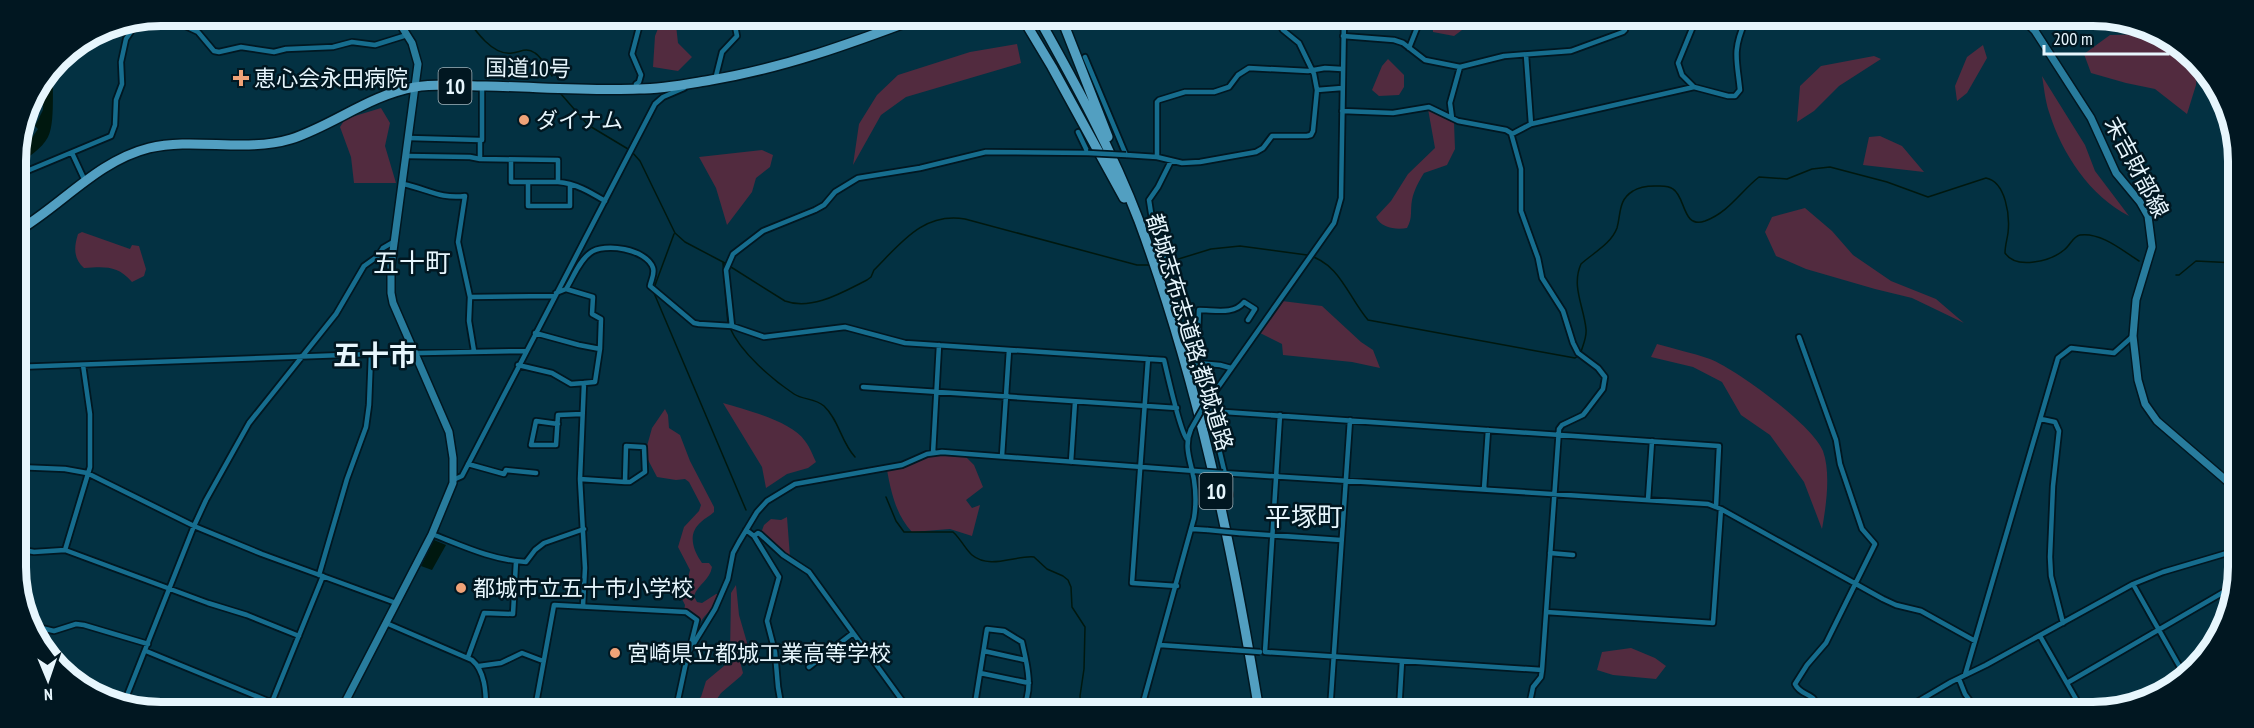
<svg xmlns="http://www.w3.org/2000/svg" width="2254" height="728" viewBox="0 0 2254 728" font-family="'PT Sans Narrow','Noto Sans JP',sans-serif">
	<style>
		.green { fill: #522b3f }
		.water { fill: #00180f }
		.lines { fill: none; stroke-linecap: round; stroke-linejoin: round }
		.stream { stroke: #00180f; stroke-width: 1.5 }
		.street-casing { stroke: #011721; stroke-width: 8 }
		.secondary-casing { stroke: #011721; stroke-width: 10 }
		.highway-casing { stroke: #011721; stroke-width: 12 }
		.street { stroke: #166d8e; stroke-width: 4.5 }
		.secondary { stroke: #287c9d; stroke-width: 7 }
		.highway { stroke: #529fc1; stroke-width: 9 }
		.street-bridge-casing { stroke: #011721; stroke-width: 8; stroke-linecap: butt }
		.street-bridge { stroke: #166d8e; stroke-width: 4.5 }
		.poi-dot { fill: #f0a378; stroke: #011721; stroke-width: 2 }
		.labels { text-anchor: middle; dominant-baseline: central; stroke-width: 5; stroke-linejoin: round; paint-order: stroke }
		.shield { fill: #011721; stroke: #a2b3bb; stroke-width: 1.5 }
		.shield-label { font-size: 21px; font-weight: bold; fill: #e7f6fd }
		.street-label { font-size: 22px; fill: #e7f6fd; stroke: #011721 }
		.poi-label { font-size: 22px; fill: #e7f6fd; stroke: #011721; text-anchor: start }
		.quarter-label { font-size: 26px; fill: #e7f6fd; stroke: #011721 }
		.district-label { font-size: 28px; font-weight: bold; fill: #e7f6fd; stroke: #011721 }
		.rim { fill: none; stroke: #e7f6fd; stroke-width: 8 }
	</style>
	<rect width="100%" height="100%" fill="#033142"/>
	<path class="green" d="M663,16H675L678,43L692,57L678,71L653,67L655,36Z
		M1432,18H1454L1462,30L1454,36L1433,32Z
		M2154,34L2201,63L2197,72L2196,85L2187,114L2155,89L2126,83L2091,73L2084,54L2110,35Z
		M1017,44L1021,63L906,97L881,115L853,165L859,124L877,95L898,75L970,52Z
		M1983,45L1987,58L1967,93L1957,101L1955,86L1967,57Z
		M1874,56L1881,59L1839,86L1814,111L1797,122L1800,86L1821,66Z
		M1388,59L1404,75V87L1399,95L1379,96L1372,90L1382,66Z
		M2042,76L2085,145L2095,171L2129,216C2090,196 2062,154 2049,112C2045,100 2044,87 2042,76Z
		M381,108L390,123L385,146L396,183H354L351,157L340,127L345,119Z
		M1428,109L1454,122L1455,149L1447,165L1424,173C1419,181 1414,190 1412,200C1410,210 1413,218 1407,228C1396,230 1381,228 1376,217L1391,201L1408,174L1435,148Z
		M1880,136L1902,146L1924,172L1863,165L1869,137Z
		M762,150L773,155L770,167L756,178L752,192L727,225L716,188L699,157Z
		M1805,208L1832,231L1853,255L1891,281L1936,299L1964,323L1912,298L1875,289L1806,269L1776,256L1765,232L1772,217Z
		M82,232L130,249L132,245L139,246L146,269L144,276L132,282C117,265 105,267 84,268C73,258 74,247 78,234Z
		M1282,301L1322,306L1361,342L1373,350L1380,368L1352,362L1283,355L1282,344L1258,332Z
		M1657,344C1674,349 1693,353 1710,359C1737,370 1813,425 1823,451C1831,473 1826,507 1822,529L1804,482L1770,435L1741,415L1722,382L1693,367L1651,357Z
		M723,403C746,410 791,421 805,441C810,447 813,456 816,462L808,468L787,474L766,488L762,467Z
		M665,409L668,415L669,428L680,435L690,461L714,507V512C710,516 705,518 701,522C687,534 693,550 702,563H709L712,567C710,580 698,584 694,596L697,602L702,603L716,594H718C717,605 711,609 704,617C700,622 697,629 694,636L698,623L684,611L685,605L680,595L686,586L690,570L678,547L684,527L699,511L701,505L689,482L685,479L676,480L657,477L647,458V446L652,428Z
		M943,454L965,456L974,465L983,487L966,500L972,508L980,505L972,536L950,529L912,532C896,515 891,492 887,470L931,455Z
		M787,517L790,557L761,533L764,525L771,519L781,520Z
		M736,585L739,615L748,646L740,661L743,673L741,676L721,693L710,709H689L693,703L701,697L706,681L724,666L730,656L731,593Z
		M1631,648L1655,658L1666,666L1656,679L1613,675L1597,670L1602,652Z"/>
	<path class="water" d="M54,64C51,83 56,121 48,137C42,149 27,158 15,166V152L27,145L38,129L35,126L43,110L44,79Z
		M434,540L446,545L432,570L421,566Z"/>
	<g class="lines">
		<path class="stream" d="M428,16L433,18L441,16
			M466,16C475,31 493,56 512,53C521,52 526,47 535,53C542,57 547,69 552,76
			M561,94L588,125L628,149
			M632,152L640,161L675,233L685,242L723,262L785,301C812,311 843,292 867,280L871,277L874,270C901,243 923,212 965,219L1137,265H1151
			M723,263L728,324
			M1159,265L1211,249L1240,246L1307,255C1340,263 1348,297 1368,320L1575,358L1578,356
			M2176,275H2179L2196,261L2236,263
			M654,288L674,234
			M654,293L746,510
			M730,328C741,353 772,379 794,394C803,400 815,398 824,406C839,420 841,442 855,457
			M1581,352C1583,345 1587,337 1586,329C1584,307 1571,286 1581,264C1593,253 1611,244 1617,228C1621,214 1618,200 1633,191C1639,187 1648,186 1655,186C1662,186 1668,185 1673,189C1686,197 1682,229 1705,221C1729,212 1740,192 1759,177L1787,179L1812,169L1830,167L1887,182L1928,197L1986,178C2006,182 2010,216 2008,233C2007,240 2005,246 2005,253C2016,270 2051,261 2064,250C2070,246 2073,236 2080,235C2101,232 2123,251 2139,261
			M886,497L896,521L904,532H953C961,539 965,549 972,555C990,570 1015,555 1034,557L1047,569L1063,576L1068,580L1071,587L1072,607L1085,627L1084,669L1080,696L1081,710"/>
		<defs>
			<path id="street" d="M896,17L898,26
				M1745,22L1801,19
				M399,24L416,18L436,25L452,16
				M1343,36L1394,40L1403,43L1425,60L1460,67L1504,56L1571,51L1623,32L1625,30L1623,19
				M1409,48L1421,18
				M1526,55L1531,124
				M1085,57L1126,155L1157,157L1182,163L1200,162L1256,152L1263,148L1272,136H1307L1311,135L1313,131L1317,90L1314,74L1299,43L1283,30L1276,18
				M715,80L722,52L737,36L735,26L729,16
				M1694,87L1682,75L1678,63L1696,19
				M636,89V84L639,82L641,75L632,54L642,16
				M1317,90L1342,88
				M1342,111L1393,113L1429,107L1458,121L1506,130L1511,133L1521,169V211L1538,258L1542,278L1563,311L1573,343L1578,353L1598,368L1605,377L1603,389L1587,410L1583,415L1562,425L1559,429L1542,670L1541,677L1533,687L1528,711
				M1452,118L1450,103L1460,67
				M1512,134L1531,124L1694,87L1728,96H1735L1740,90C1737,60 1732,51 1745,22
				M409,138L480,140V159L558,160V182C575,183 590,192 605,201
				M480,140H482V86
				M72,153L85,181
				M407,156L470,157L480,159
				M1157,157V102L1159,100L1185,92H1214L1229,87L1238,75L1249,68L1308,71L1325,68L1342,69
				M511,160V182H558
				M15,176L111,136L115,125L116,100L122,84L121,62L126,39L132,30L145,22L153,21L183,25L198,32L214,51L219,52L241,47L274,52L286,49L333,47L352,42L375,45L407,35
				M528,182V206H570V184
				M403,184C428,189 439,199 465,196L458,242L470,297L469,321L474,351
				M1165,260L1153,226L1149,200L1158,187L1171,161
				M566,289C573,278 579,261 590,253C604,242 647,249 653,268C655,274 651,280 650,286L694,323L699,324L732,326L764,337L845,327L905,343L1148,359L1132,583L1177,586
				M556,293L566,289L593,297L592,314L601,319L600,349
				M470,297L554,296
				M732,326L726,270L733,254L763,231L815,210L824,205L835,192L858,178L920,168L986,152L1088,153L1078,132
				M535,333L579,345L600,349L595,382L584,383L580,479L585,568L583,606
				M1799,337L1836,440L1840,464L1862,529L1875,544L1826,643L1807,665L1795,684C1802,699 1819,690 1815,712
				M1148,359L1164,360C1167,373 1181,434 1187,439
				M1197,363L1220,365L1231,368
				M518,365L552,373L571,384L584,383
				M16,367L371,354L526,351
				M863,387L1177,408
				M1207,402L1210,411L1719,446L1716,507
				M1207,403L1334,223L1341,198L1344,18
				M1210,411L1230,495
				M1216,411L1204,389L1197,363L1199,310C1215,310 1234,315 1244,302L1255,309L1248,320
				M1280,415L1265,652L1542,670
				M2041,419L2055,422L2059,431L2053,486L2050,557L2051,576L2063,623
				M558,424L536,421L531,445H556L558,415L582,414
				M933,453L939,345
				M1002,456L1009,350
				M1071,462L1075,402
				M468,464L504,474L506,470L536,473
				M17,467L65,469L87,473L194,526L262,554L396,603
				M1223,473L1708,504L1721,509L1883,599L1896,605L1921,611L1975,641
				M580,479L625,482H630L645,472L644,447L626,446L625,482
				M453,480L462,476L655,104L663,97L684,88
				M1484,489L1488,430
				M1648,500L1652,441
				M1192,529L1208,530
				M746,530L754,536L779,577L767,621L775,652L778,687L782,710
				M1239,533L1341,540
				M432,534C463,546 492,560 526,562L535,550L544,543L584,529
				M754,536L758,533L760,534L783,555L809,572L909,710
				M17,549L23,550L18,569
				M23,550L34,552L65,550L208,603L247,615L299,636
				M65,550L90,467V414L83,365
				M1550,553L1573,555
				M319,575L347,479L366,427L369,405L371,354
				M2133,584L2186,678
				M1546,612L1713,623L1721,509
				M386,623L472,660C485,671 486,692 486,709
				M33,626L54,631L76,624L84,625L148,644
				M2040,636L2084,713
				M1160,645L1232,650
				M146,651L285,708
				M984,651L1025,660
				M468,657L484,613L513,614L516,562
				M479,666L501,663L522,653L543,661
				M809,667L853,633
				M980,673L1029,683
				M1965,675L2058,358L2071,348L2114,353L2133,336
				M1959,679L1965,694L1978,712
				M2067,683L2234,586
				M272,702L323,576
				M122,708L194,526L206,500L249,423L336,314L364,266L378,256L383,248L395,241
				M535,709L554,605L686,612L697,620L691,644
				M676,709L688,653L715,609L728,579L733,553L739,542L757,512L767,501L795,484L902,465L927,454L942,452L1195,471
				M971,710L975,704L987,629L1004,631L1022,642C1027,664 1034,689 1022,710
				M1141,710L1194,518C1196,506 1196,493 1194,480C1191,461 1183,448 1191,429
				M1330,711L1350,420
				M1399,711L1402,661
				M1900,712L1951,682L1986,665L2133,584L2163,572L2234,551"/>
			<path id="secondary" d="M2024,20L2035,31L2091,118L2116,173L2140,202L2148,216L2152,247L2136,300L2133,336L2138,380L2145,404L2157,421L2235,488
				M342,708L432,534L453,483V458L449,432L393,303L391,293V266L418,64L412,43L395,16"/>
			<path id="highway" d="M1022,17L1052,67L1124,198
				M1038,17C1075,83 1112,150 1139,221C1197,378 1232,545 1259,711
				M1061,17L1108,137
				M16,232C61,206 97,161 149,148C195,137 245,153 291,139C334,125 369,95 415,87C438,83 463,86 486,86C537,87 589,91 639,89C664,89 687,84 711,80C784,68 852,43 921,17"/>
		</defs>
		<use href="#street" class="street-casing"/>
		<use href="#secondary" class="secondary-casing"/>
		<use href="#highway" class="highway-casing"/>
		<use href="#street" class="street"/>
		<use href="#secondary" class="secondary"/>
		<use href="#highway" class="highway"/>
		<defs>
			<path id="street-bridge" d="M1088,153L1126,155
				M1191,429L1204,406
				M1195,471L1223,473
				M1208,530L1239,533
				M1232,650L1260,652"/>
		</defs>
		<use href="#street-bridge" class="street-bridge-casing"/>
		<use href="#street-bridge" class="street-bridge"/>
	</g>
	<g class="poi-dot">
		<path d="M238 69h6v6h6v6h-6v6h-6v-6h-6v-6h6z"/>
		<circle cx="524" cy="120" r="6"/>
		<circle cx="461" cy="588" r="6"/>
		<circle cx="615" cy="653" r="6"/>
	</g>
	<g class="labels">
		<g class="shield">
			<rect x="438.5" y="68" width="33" height="36" rx="4.5"/>
			<rect x="1199.5" y="473" width="33" height="36" rx="4.5"/>
		</g>
		<g class="shield-label">
			<text x="455" y="86">10</text>
			<text x="1216" y="491">10</text>
		</g>
		<g class="street-label">
			<text transform="translate(528 68) rotate(1)">国道10号</text>
			<text transform="translate(2137 167) rotate(62)">末吉財部線</text>
			<text transform="translate(1190 332) rotate(73)">都城志布志道路;都城道路</text>
		</g>
		<g class="poi-label">
			<text x="254" y="78">恵心会永田病院</text>
			<text x="536" y="120">ダイナム</text>
			<text x="473" y="588">都城市立五十市小学校</text>
			<text x="627" y="653">宮崎県立都城工業高等学校</text>
		</g>
		<g class="quarter-label">
			<text x="412" y="262">五十町</text>
			<text x="1304" y="516">平塚町</text>
		</g>
		<g class="district-label">
			<text x="375" y="354">五十市</text>
		</g>
	</g>
	<path d="M0 0H2254V728H0ZM161 26H2093A135 135 0 0 1 2228 161V567A135 135 0 0 1 2093 702H161A135 135 0 0 1 26 567V161A135 135 0 0 1 161 26Z" fill="#011721" fill-rule="evenodd"/>
	<path class="rim" d="M161 26H2093A135 135 0 0 1 2228 161V567A135 135 0 0 1 2093 702H161A135 135 0 0 1 26 567V161A135 135 0 0 1 161 26Z"/>
	<g transform="translate(48 680) rotate(178)" stroke="#011721" stroke-width="4.5" paint-order="stroke">
	<path d="M0-4.5L10 22L0 15L-10 22Z" fill="#e7f6fd"/>
	<text y="-9" font-size="16" font-weight="bold" text-anchor="middle" fill="#e7f6fd">N</text>
	</g>
	<path d="M2044 45v9h124v-9" fill="none" stroke="#e7f6fd" stroke-width="3"/>
	<text x="2053" y="45" font-size="18" fill="#e7f6fd" stroke="#011721" stroke-width="4.5" paint-order="stroke">200 m</text>
</svg>
